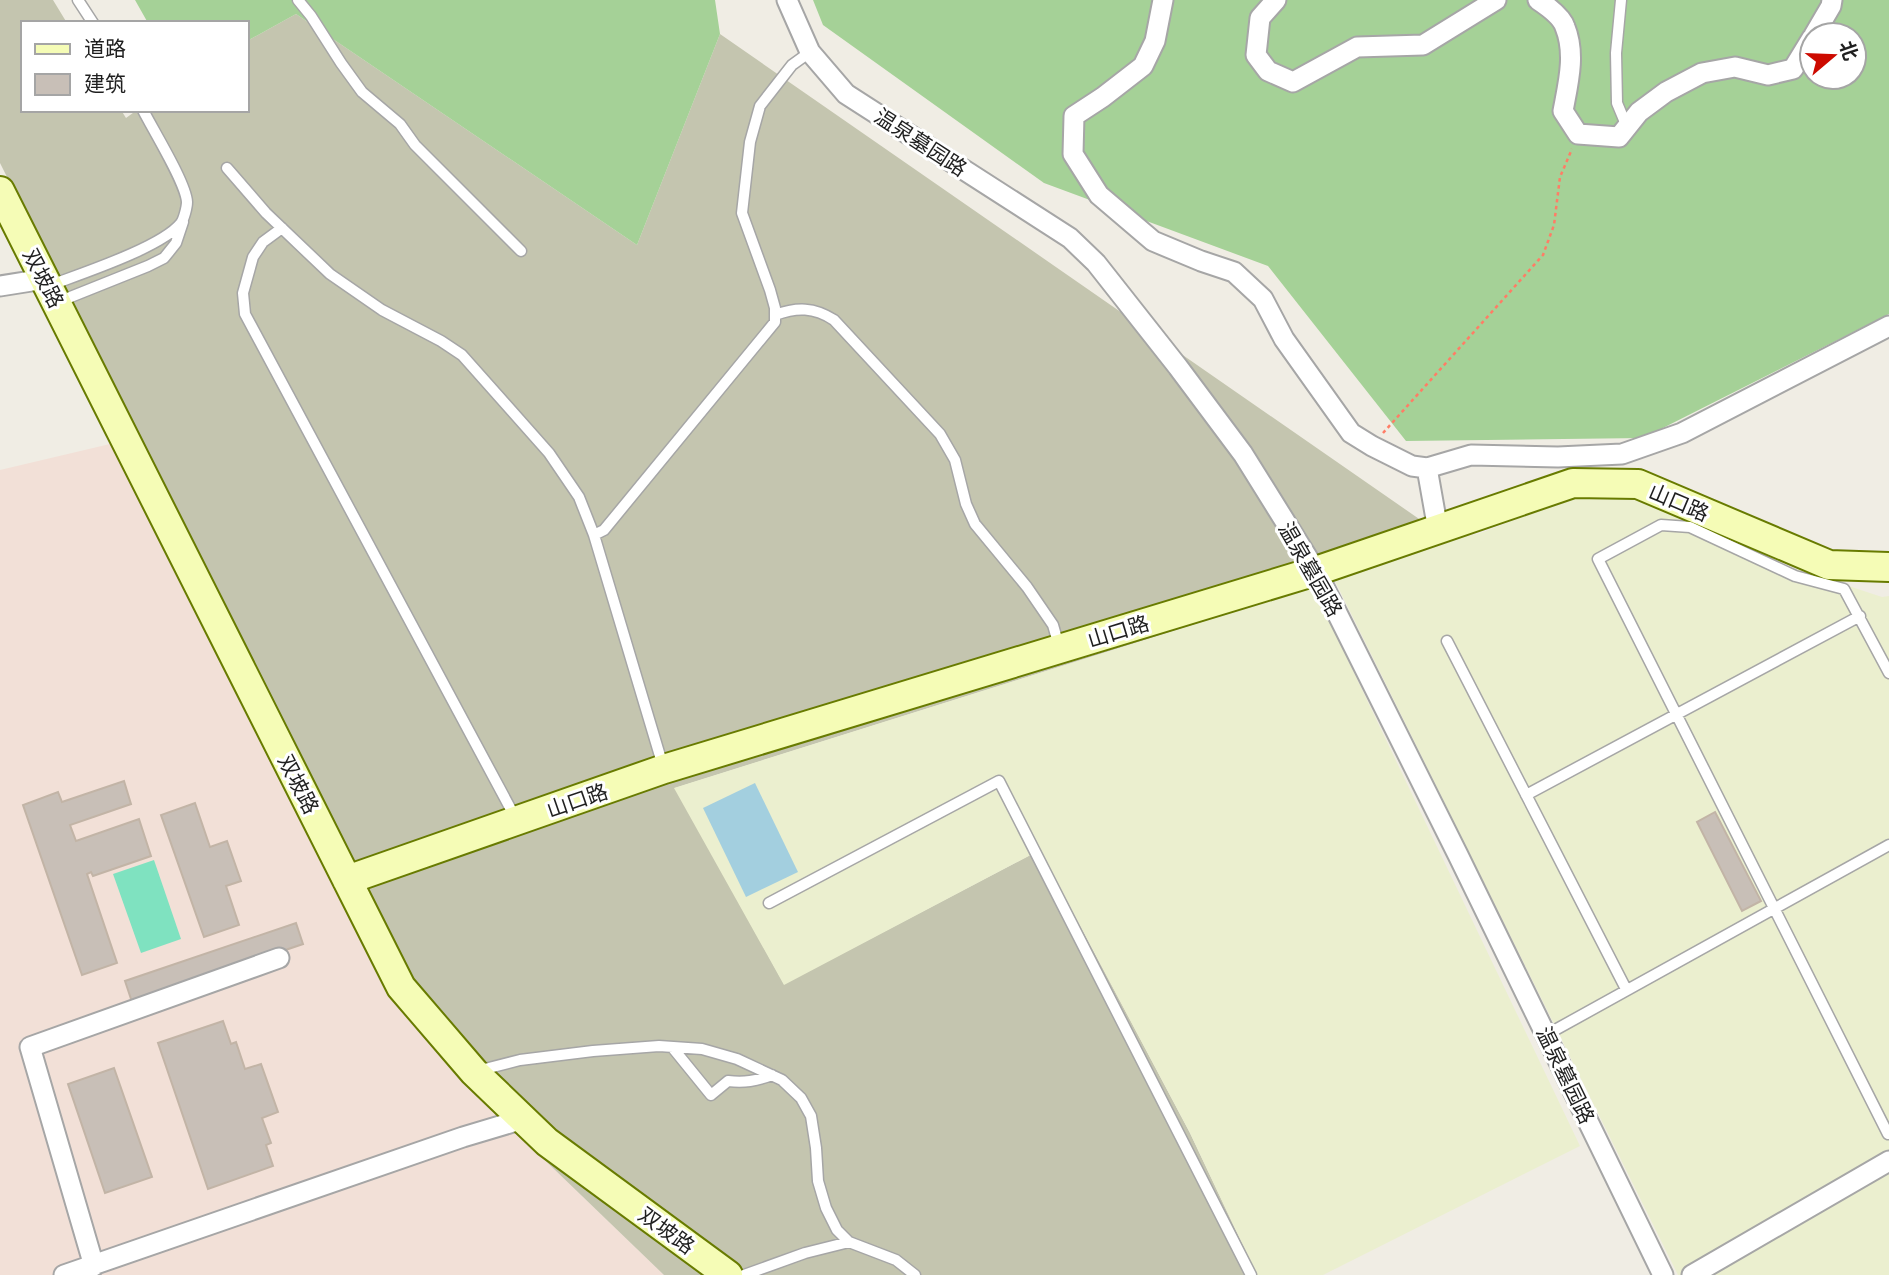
<svg xmlns="http://www.w3.org/2000/svg" width="1889" height="1275" viewBox="0 0 1889 1275" font-family="'Asap Condensed','Noto Sans SC',sans-serif">
	<style>
		.military { fill: #f2e0d7 }
		.construction { fill: #c4c5af }
		.farmland { fill: #ebefcf }
		.forest { fill: #a5d197; fill-rule: evenodd }
		.pitch { fill: #7fe2c0 }
		.water { fill: #a3cfdf }
		.building { fill: #c8bfb7; stroke: #c2b4a6; stroke-width: 2 }
		.lines { fill: none; stroke-linecap: round; stroke-linejoin: round }
		.lane-casing { stroke: #a6a6a6; stroke-width: 13 }
		.street-casing { stroke: #a6a6a6; stroke-width: 23 }
		.secondary-casing { stroke: #687b00; stroke-width: 32 }
		.path { stroke: #ff7d66; stroke-width: 2.5; stroke-dasharray: 3.5 3.5; stroke-linecap: butt }
		.lane { stroke: #fff; stroke-width: 10 }
		.street { stroke: #fff; stroke-width: 19 }
		.secondary { stroke: #f5fcb6; stroke-width: 28 }
		.labels { text-anchor: middle; dominant-baseline: central; stroke-width: 6; stroke-linejoin: round; paint-order: stroke }
		.street-label { font-size: 21px; fill: #1f1f1f; stroke: #fff }
	</style>
	<rect width="100%" height="100%" fill="#f0ede4"/>
	<path class="military" d="M110,444L296,793L395,1001L527,1143L664,1275H0V470Z"/>
	<path class="construction" d="M0,0H53L67,23H23V110H121L126,118L137,110H247V41L296,14L637,245L720,34L1448,539L1313,587L675,788L784,984L1040,850L1190,1133L1257,1275H664L527,1143L395,1001L296,793L110,444L135,433L0,163Z"/>
	<path class="farmland" d="M1595,489L1624,493L1692,519L1788,566L1882,597L1889,596V1275H1678L1334,579L1448,539L1478,534Z
		M1313,587L1580,1146L1323,1275H1257L1190,1133L1040,850L784,985L674,788Z"/>
	<path class="forest" d="M135,0H715L720,34L637,245L296,14L247,41V23H148Z
		M813,0H1889V314L1643,438L1406,441L1268,266L1044,183L823,25ZM1812,35H1854V77H1812Z"/>
	<path class="pitch" d="M154,860L181,939L141,953L113,874Z"/>
	<path class="water" d="M755,783L798,872L746,897L703,808Z"/>
	<path class="building" d="M124,781L131,804L70,825L76,841L139,819L151,856L93,876L91,872L87,874L117,963L82,975L23,805L58,792L62,802Z
		M195,803L210,847L227,841L241,881L226,886L239,925L204,937L161,815Z
		M1715,812L1761,901L1742,911L1697,822Z
		M296,923L303,944L132,1002L125,981Z
		M223,1021L231,1044L236,1042L245,1069L261,1064L278,1112L262,1118L271,1143L266,1145L273,1166L208,1189L158,1043Z
		M114,1068L152,1177L105,1193L68,1084Z"/>
	<g class="lines">
		<defs>
			<path id="lane" d="M78,0L93,23
				M298,0L311,16L341,63L362,92L400,124L415,145L521,251
				M1621,0L1616,53L1617,103L1627,127
				M227,168L266,213L330,274L382,310L441,341L462,355L549,453L579,497L594,535L663,766
				M282,228L263,242L253,257L243,293L245,314L515,817
				M51,285C83,273 162,247 181,223C184,219 187,207 187,202C186,183 153,130 143,110
				M58,302L148,266L164,258L176,243L183,222
				M775,315C797,307 814,307 834,320L940,434L955,460L966,504L975,524L1027,587L1053,625L1059,646
				M594,535L604,530L775,322V308L770,290L742,213L750,142L760,106L792,65L810,52
				M1447,641L1626,989
				M1526,795L1860,616
				M769,903L999,781L1251,1275
				M1546,1035L1889,845
				M672,1047L711,1095L728,1081C744,1083 756,1081 772,1075
				M477,1071L520,1060L593,1051L659,1046L702,1049L737,1059L782,1080L801,1098L811,1116L816,1148L818,1181L826,1208L837,1230L849,1242L896,1260L915,1275
				M1888,1134L1598,559L1661,525L1690,527L1795,576L1844,589L1889,673
				M744,1275L805,1253L849,1242"/>
			<path id="street" d="M787,0L810,52L846,94L1070,238L1096,263L1178,367L1243,454L1316,571L1458,855L1663,1275
				M1163,0L1155,41L1143,66L1103,97L1074,116L1073,154L1099,195L1153,241L1201,261L1234,272L1263,299L1284,339L1351,433L1372,446L1412,466L1427,468L1471,455L1558,457L1622,454L1682,433L1889,326
				M1276,0L1260,18L1256,55L1268,71L1293,82L1357,47L1423,45L1496,0
				M1538,0C1547,6 1562,17 1565,27C1576,54 1568,84 1563,111L1578,134L1619,137L1639,112L1666,92L1702,73L1735,67L1768,75L1793,69L1812,38
				M1814,35L1831,6L1832,0
				M0,286L44,279
				M1427,468L1438,530
				M94,1266L30,1047L279,958
				M64,1275L463,1137L523,1119
				M1692,1275L1889,1161"/>
			<path id="secondary" d="M0,191L401,987L474,1072L547,1142L728,1275
				M347,880L664,769L1316,571L1573,483L1638,484L1829,565L1889,567"/>
		</defs>
		<use href="#lane" class="lane-casing"/>
		<use href="#street" class="street-casing"/>
		<use href="#secondary" class="secondary-casing"/>
		<path class="path" d="M1383,433L1543,255L1554,225L1560,177L1572,149"/>
		<use href="#lane" class="lane"/>
		<use href="#street" class="street"/>
		<use href="#secondary" class="secondary"/>
	</g>
	<g class="labels">
		<g class="street-label">
			<text transform="translate(921 142) rotate(33)">温泉墓园路</text>
			<text transform="translate(44 278) rotate(63)">双坡路</text>
			<text transform="translate(1679 502) rotate(23)">山口路</text>
			<text transform="translate(1311 569) rotate(60)">温泉墓园路</text>
			<text transform="translate(1118 631) rotate(-17)">山口路</text>
			<text transform="translate(299 784) rotate(63)">双坡路</text>
			<text transform="translate(577 800) rotate(-19)">山口路</text>
			<text transform="translate(1566 1075) rotate(64)">温泉墓园路</text>
			<text transform="translate(667 1230) rotate(36)">双坡路</text>
		</g>
	</g>
	<rect x="21" y="21" width="228" height="91" fill="#ffffff" stroke="#a5a5a5" stroke-width="2"/>
	<rect x="35" y="44" width="35" height="10" fill="#f5fcb6" stroke="#a5a5a5" stroke-width="2"/>
	<text x="84" y="56" font-size="21" fill="#1f1f1f">道路</text>
	<rect x="35" y="74" width="35" height="21" fill="#c8bfb7" stroke="#a5a5a5" stroke-width="2"/>
	<text x="84" y="91" font-size="21" fill="#1f1f1f">建筑</text>
	<g transform="translate(1833 56) rotate(71)"><circle r="33" fill="#ffffff" stroke="#a5a5a5" stroke-width="2"/>
	<path d="M0-5L12 26L0 18L-12 26Z" fill="#cd0a00"/>
	<text y="-10" font-size="19" font-weight="bold" text-anchor="middle" fill="#1f1f1f">北</text>
	</g>
</svg>
